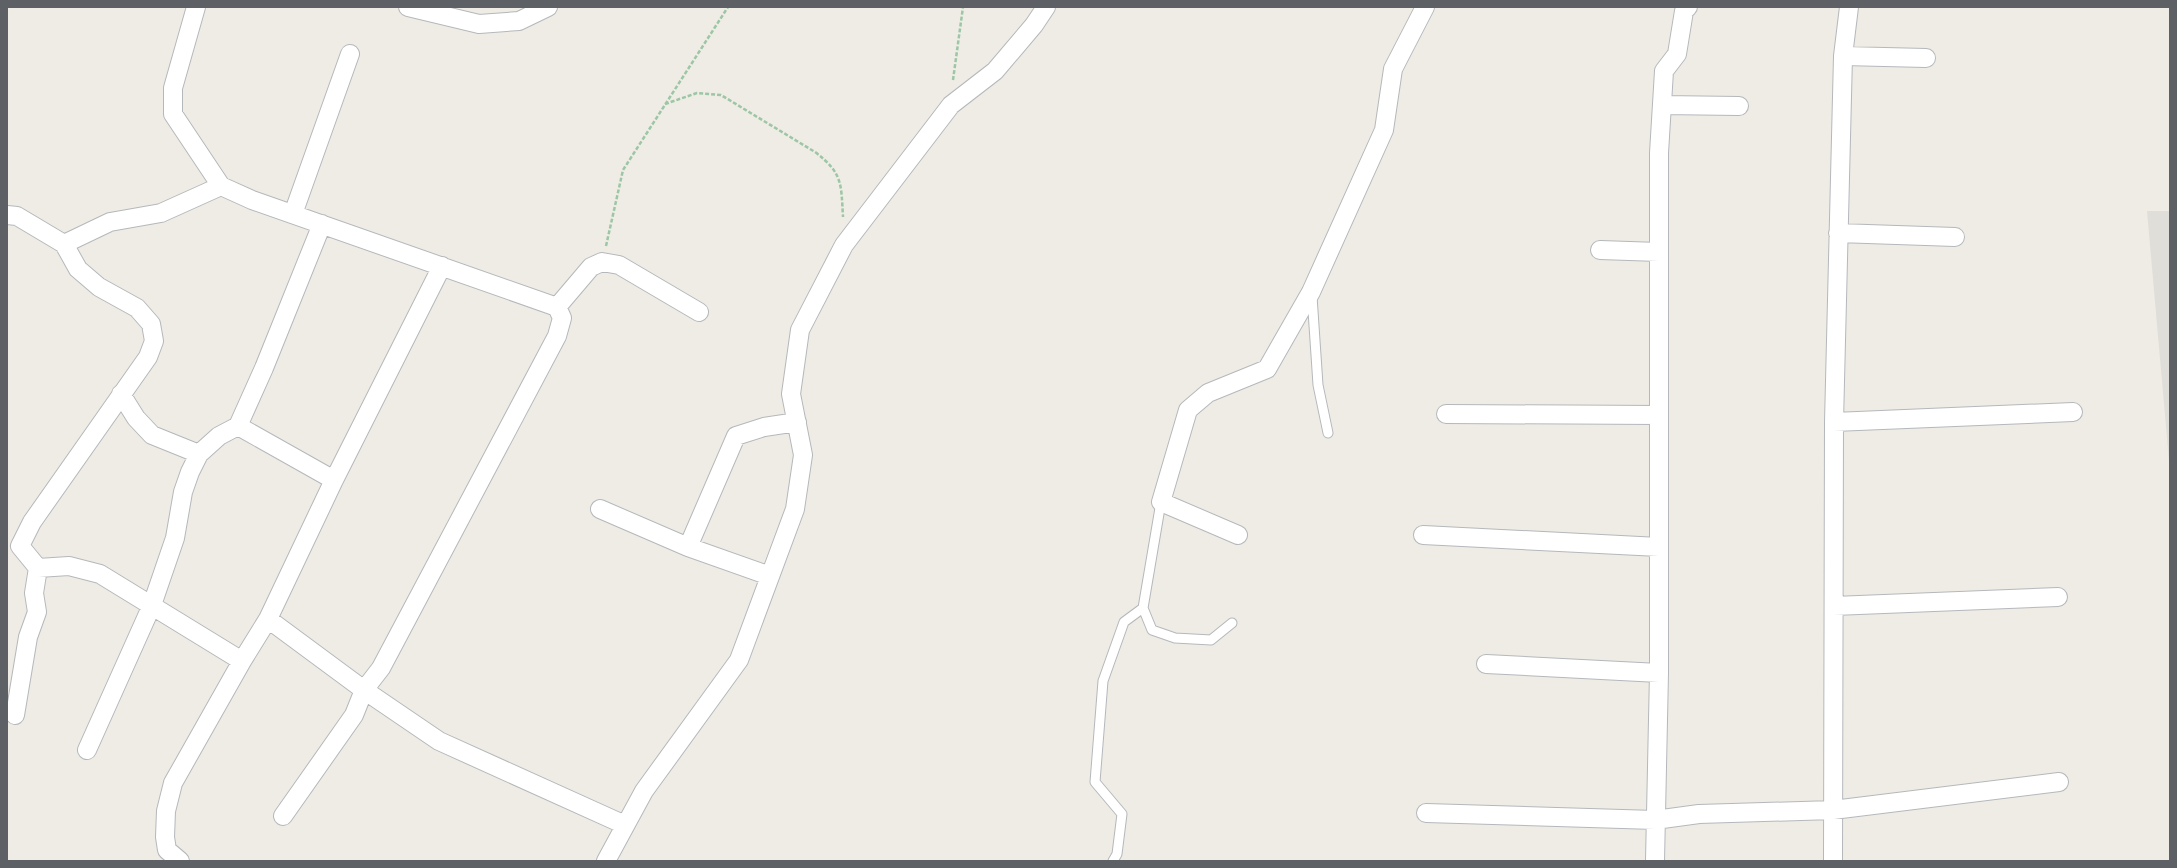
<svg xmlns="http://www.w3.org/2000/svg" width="2177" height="868" viewBox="0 0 2177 868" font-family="'Alegreya Sans',sans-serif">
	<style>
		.industrial { fill: #e0ded9 }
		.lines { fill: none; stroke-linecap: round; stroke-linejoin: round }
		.service-casing { stroke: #b5b8bb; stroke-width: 11 }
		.minor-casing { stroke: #b5b8bb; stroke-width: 20 }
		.path { stroke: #9cc6a5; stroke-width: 2.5; stroke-dasharray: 4 2; stroke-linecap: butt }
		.service { stroke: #fff; stroke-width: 9 }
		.minor { stroke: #fff; stroke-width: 18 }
	</style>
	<rect width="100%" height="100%" fill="#efece5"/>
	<path class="industrial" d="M2147,211H2170V472Z"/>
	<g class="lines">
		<defs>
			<path id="service" d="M1312,296L1318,385L1328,433
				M1143,608L1152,630L1175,638L1211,640L1232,623
				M1113,861L1117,854L1122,814L1095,782L1103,681L1124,622L1143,608L1161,502"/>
			<path id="minor" d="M196,7L173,88V114L221,186L252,200L557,307L562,318L557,336L381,668L364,690L268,619
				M408,7L479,24L519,21L548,7
				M1843,56L1926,58
				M1662,105L1739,106
				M293,214L350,54
				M7,215L17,216L64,244L78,269L99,287L137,308L151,324L154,341L148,357L32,522L20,546L38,568L34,593L37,612L28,637L15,715
				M1838,233L1955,237
				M64,244L110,222L161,213L221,186
				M1600,250L1659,252
				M557,307L591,267L602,262L619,265L699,312
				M121,394L136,418L152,435L199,454
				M1446,414L1659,415
				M1834,422L2073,412
				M238,426L334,480
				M600,509L688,547L770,576
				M1238,535L1161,502L1188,410L1208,393L1267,369L1311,292L1384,130L1393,69L1425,7
				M1423,535L1659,547
				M688,547L736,436L764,427L797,422
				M38,568L69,566L100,574L242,661
				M1834,606L2058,597
				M1486,664L1659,673
				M87,750L152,605L175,538L183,492L190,472L199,454L219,436L238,426L264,368L322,224
				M1426,813L1655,820L1699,814L1833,810L2059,782
				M283,816L354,715L364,690L439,741L625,825
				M180,861L167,850L165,837L166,811L173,783L242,661L268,619L334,480L442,266
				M606,861L644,791L739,660L795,509L803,455L791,394L800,330L844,245L951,105L995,71L1034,25L1046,7
				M1655,861L1659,673V153L1664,71L1677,54L1684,11L1688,7
				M1833,861L1834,422L1843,56L1849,7"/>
		</defs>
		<use href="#service" class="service-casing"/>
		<use href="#minor" class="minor-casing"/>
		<path class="path" d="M953,80L963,7
			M665,104L697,93L721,95L815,152C843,173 841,184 843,217
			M606,246L623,170L728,7"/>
		<use href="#service" class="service"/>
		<use href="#minor" class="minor"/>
	</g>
	<rect width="2177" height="868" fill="none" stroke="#5d6165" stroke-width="16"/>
</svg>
